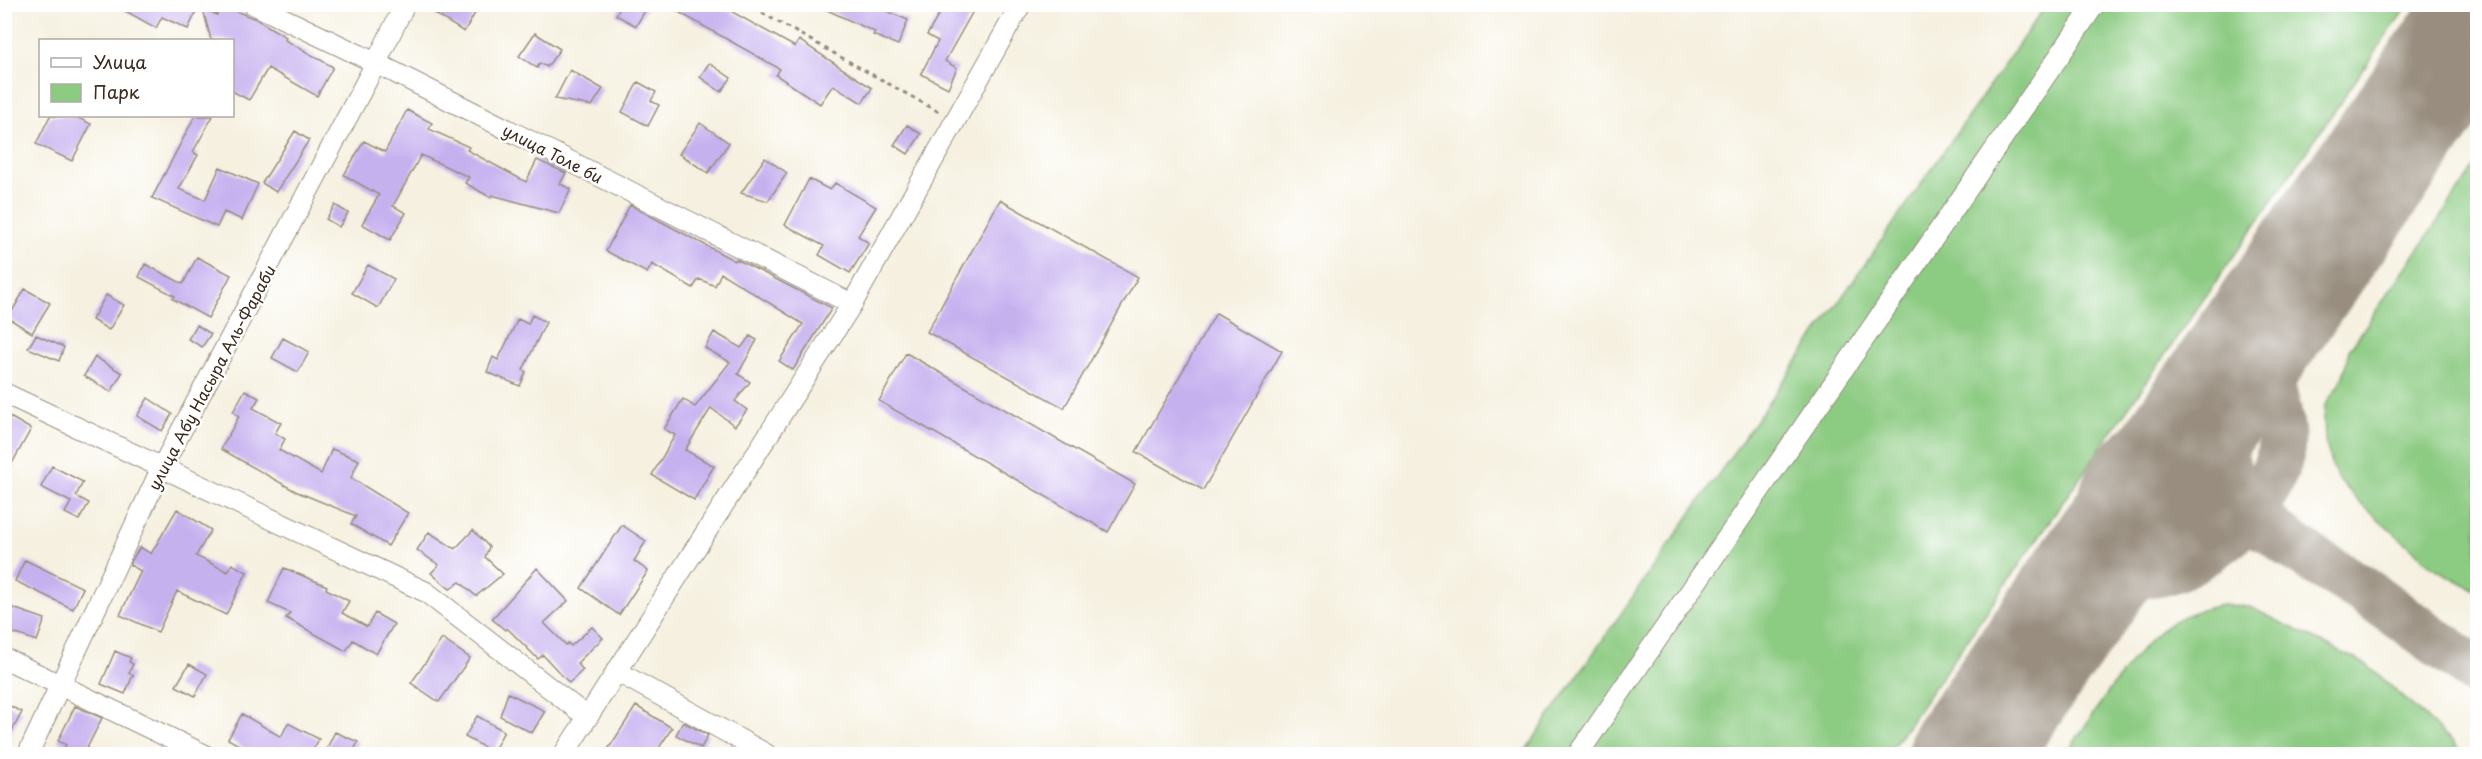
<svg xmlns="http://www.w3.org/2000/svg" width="2482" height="759" viewBox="0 0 2482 759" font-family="'Playpen Sans',sans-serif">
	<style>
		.green { fill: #8ccb82; stroke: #647a50; stroke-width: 1.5 }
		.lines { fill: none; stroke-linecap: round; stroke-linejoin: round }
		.taxiway { stroke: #988d7e; stroke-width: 48 }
		.runway { stroke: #988d7e; stroke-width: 118 }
		.building { fill: #c6b1ef }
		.minor-casing { stroke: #988d7e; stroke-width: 22 }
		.path { stroke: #988d7e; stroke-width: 3; stroke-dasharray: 4.5 4.5; stroke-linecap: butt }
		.minor { stroke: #fff; stroke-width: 20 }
		.labels { text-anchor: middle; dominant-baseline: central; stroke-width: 5; stroke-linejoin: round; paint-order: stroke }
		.street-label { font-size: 16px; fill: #3b2a1e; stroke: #fff }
	</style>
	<rect width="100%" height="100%" fill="#fff"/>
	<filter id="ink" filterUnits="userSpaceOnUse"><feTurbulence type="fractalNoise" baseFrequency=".0167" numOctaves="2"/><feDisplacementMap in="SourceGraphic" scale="12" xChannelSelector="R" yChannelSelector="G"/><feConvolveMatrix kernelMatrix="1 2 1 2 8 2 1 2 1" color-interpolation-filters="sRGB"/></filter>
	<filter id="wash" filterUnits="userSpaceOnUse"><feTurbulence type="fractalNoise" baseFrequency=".008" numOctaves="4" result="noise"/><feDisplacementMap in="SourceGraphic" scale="24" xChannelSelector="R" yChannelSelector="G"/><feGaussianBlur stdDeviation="1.35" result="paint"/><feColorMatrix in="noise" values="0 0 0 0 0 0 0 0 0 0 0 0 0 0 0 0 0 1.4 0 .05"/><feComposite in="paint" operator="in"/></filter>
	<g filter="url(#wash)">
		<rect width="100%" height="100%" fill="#f5f0df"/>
		<path class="green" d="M2046,5H2408L1888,754H1523Z
			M2477,164V591L2434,568L2359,502L2338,478L2332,466L2325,441L2324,417L2325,406L2343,377L2349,350Z
			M2223,605L2250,607L2367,665L2452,741L2463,754H2066C2092,717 2136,643 2174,621C2190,612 2205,608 2223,605Z"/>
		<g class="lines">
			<path class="taxiway" d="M2230,377C2223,411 2217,446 2231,480C2255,533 2319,561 2366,592C2404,618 2441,645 2478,672
				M2219,392C2189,426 2140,430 2112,474C2089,510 2097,575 2150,574C2182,573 2233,535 2252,511C2262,498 2270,482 2276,467C2291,432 2271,401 2268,366C2266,346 2274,327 2278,308
				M2108,552C2162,515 2203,494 2266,528"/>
			<path class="runway" d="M1967,754L2478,21"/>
		</g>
		<g id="blocks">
			<path class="building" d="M113,4H200L188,29L162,17L156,28Z
				M441,4H468L477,10L464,32L435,14Z
				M622,4H649L636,26L616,15Z
				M664,4H730L727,9L795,47L799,40L872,88L862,103L833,85L820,104L776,75L780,69Z
				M814,4H870L908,20L898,45L873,35L875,32Z
				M945,4H977L945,61L957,68L948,88L921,74L938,41L927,35Z
				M223,6L256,19L286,37L285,40L333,67L317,96L268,68L249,100L232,91V40H211L203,9L217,15Z
				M535,33L560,49L547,67L540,63L537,68L519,56Z
				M709,63L731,78L721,92L700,77Z
				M570,70L603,89L592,106L555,99Z
				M638,82L656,92L651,101L659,105L648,126L622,112Z
				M407,110L432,123L429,129L469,147L467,150L526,182L537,160L566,173L560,184L571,189L559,213L492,195L490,197L465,183L469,177L421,155L393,206L406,213L390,240L362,224L379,195L344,175L364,141L385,152Z
				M50,116H74L91,124L72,161L36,144Z
				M195,116H213L193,152L198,155L179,189L205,200L220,167L258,184L242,220L224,212L217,227L152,198Z
				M700,123L729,143L708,173L679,154Z
				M907,125L921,134L908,154L894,145Z
				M295,131L309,140L276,192L262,183Z
				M765,158L787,173L768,201L741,193Z
				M809,179L830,190L835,183L876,207L858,236L869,243L850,273L819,255L824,246L785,225Z
				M1000,200L1138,277L1064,408L927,332Z
				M335,205L348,213L339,227L326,219Z
				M630,205L735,261L736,259L832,308L793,370L779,361L803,324L721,273L715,286L699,279L693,288L652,264L647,273L606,251Z
				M197,257L231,275L208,318L173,299L175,296L139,277L145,264L183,284Z
				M368,265L394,279L378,308L352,293Z
				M25,289L50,303L32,333L8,318Z
				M106,295L124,305L109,330L92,320Z
				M1216,313L1282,351L1203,490L1136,452Z
				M532,315L546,322L523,370L526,372L520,386L487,372L493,357L498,360L518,319L528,324Z
				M197,325L211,334L202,347L188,339Z
				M714,332L741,348L750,336L757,340L738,374L750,382L735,401L747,410L735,426L711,408L685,450L714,466L694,500L652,475L675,435L664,429L683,399L695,407L730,362L705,348Z
				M36,335L64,347L59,361L28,348Z
				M283,338L309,352L298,372L272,358Z
				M906,353L1135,484L1108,532L879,401Z
				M95,357L122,373L111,392L84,376Z
				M245,390L259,398L253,408L281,423L275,433L285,439L279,450L321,474L332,449L359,460L351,478L408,513L388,546L351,524L356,516L295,491L221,449L239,416L233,412Z
				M148,398L172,414L162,431L137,416Z
				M10,417L31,429L4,478V428Z
				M52,466L83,482L76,496L89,503L79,520L65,513L71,502L41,487Z
				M177,509L211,530L196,556L228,572L232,564L247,572L226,615L177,591L158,632L120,615L141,571L130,565V563L140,547L151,554Z
				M622,525L646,541L634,561L648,571L619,615L581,588Z
				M473,530L489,547L485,557L503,574L476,596L460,582L450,589L431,573L439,565L417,550L429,532L455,549Z
				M25,560L83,588L73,609L15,581Z
				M284,568L327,586L326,589L349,601L342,613L367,627L375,613L394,624L376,654L353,640L346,651L286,618L290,613L268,603Z
				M537,568L568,601L544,623L566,645L568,643L571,646L592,627L603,638L577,663L583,670L569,683L543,655L538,659L507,628L505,630L492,619Z
				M13,608L45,619L37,641L5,630Z
				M442,639L470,658L439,702L411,683Z
				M115,651L131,658L129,662L133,664L129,673L133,675L125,694L101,684Z
				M189,664L207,674L195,696L176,686Z
				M508,693L545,711L532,733L500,716Z
				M4,703L22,712L4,746Z
				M75,706L102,718L84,754H62L66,745L58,741Z
				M636,706L672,728L655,754H605Z
				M242,714L281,737L288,723L319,739L311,754H255L228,739Z
				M477,716L504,731L493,752L465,737Z
				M683,722L708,735L701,748L676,735Z
				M335,732L358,742L352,754H324Z"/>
		</g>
	</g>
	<g filter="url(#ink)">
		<use href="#blocks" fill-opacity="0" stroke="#988d7e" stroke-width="1.5"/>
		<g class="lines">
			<defs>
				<path id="minor" d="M253,4L376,63L852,304
					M4,393L426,592L587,717
					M4,658L203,754
					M616,671L766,754
					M28,754L162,467L376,63L405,4
					M564,754L852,304L1021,4
					M1578,754L2095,4"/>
			</defs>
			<use href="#minor" class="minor-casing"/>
			<path class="path" d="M746,4L939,112"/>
			<use href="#minor" class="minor"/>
		</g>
	</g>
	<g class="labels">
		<g class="street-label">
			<text transform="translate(553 153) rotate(27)">улица Толе би</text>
			<text transform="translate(211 377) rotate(-62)">улица Абу Насыра Аль-Фараби</text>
		</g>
	</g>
	<rect width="2482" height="759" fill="none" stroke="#fff" stroke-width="24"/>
	<rect x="39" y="39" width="195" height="78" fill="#ffffff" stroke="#b1aaa5" stroke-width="1.5"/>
	<rect x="51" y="58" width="30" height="9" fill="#ffffff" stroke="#b1aaa5" stroke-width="1.5"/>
	<text x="93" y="69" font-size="18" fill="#3b2a1e">Улица</text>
	<rect x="51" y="84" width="30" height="18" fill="#8ccb82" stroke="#b1aaa5" stroke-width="1.5"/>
	<text x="93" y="99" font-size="18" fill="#3b2a1e">Парк</text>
</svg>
